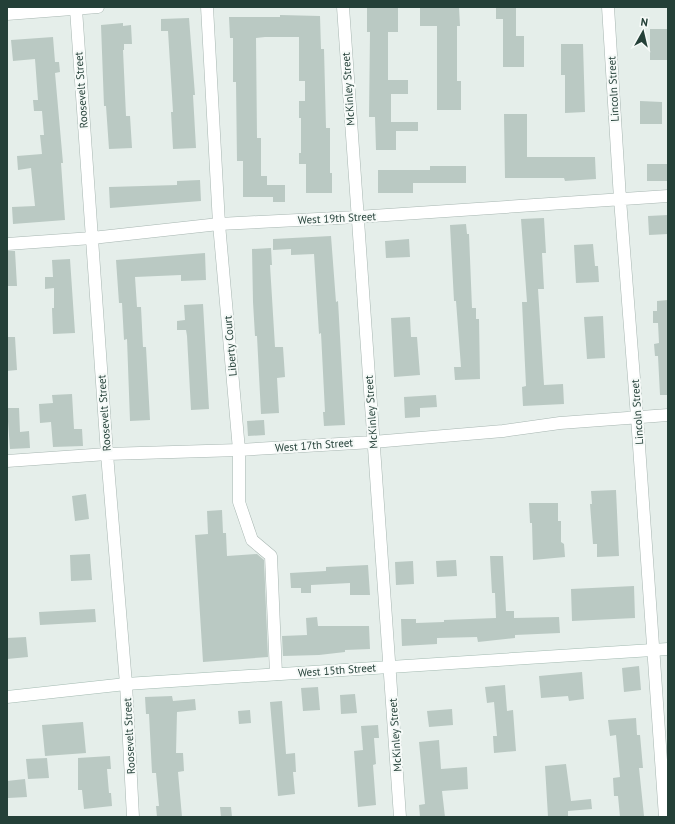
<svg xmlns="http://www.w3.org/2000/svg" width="675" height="824" viewBox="0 0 675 824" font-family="'PT Sans',sans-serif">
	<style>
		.building { fill: #bac9c3 }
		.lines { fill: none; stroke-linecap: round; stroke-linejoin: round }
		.street-casing { stroke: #a7b6b1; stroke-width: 13 }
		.secondary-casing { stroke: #a3bab1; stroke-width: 13 }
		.street { stroke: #fff; stroke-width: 12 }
		.secondary { stroke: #fff; stroke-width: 12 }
		.labels { text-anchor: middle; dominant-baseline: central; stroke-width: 4; stroke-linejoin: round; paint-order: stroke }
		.street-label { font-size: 11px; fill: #244038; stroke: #f6faf8 }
	</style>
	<rect width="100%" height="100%" fill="#e5eeea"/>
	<path class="building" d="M367,7H398V32H388V80H408V94H391V122H418V131H396V150H376L375,117H369L370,32H367Z
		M420,7H459L460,26H457V81H461V110H437V26H420Z
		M496,7H516V36H524V67H503V19H496Z
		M280,15L320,16L321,49H324L326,128H330V173H332V193H306V164H299V153H301V118H299V101H305V81H299V37H265L256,38L257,138H261V176H267V185H285V202H273V197H243V161H237L236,82H233V38H230L229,17H280Z
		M189,18L195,95H193L196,148L173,149L171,112H173L168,31H161V19Z
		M123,23V26L131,25L132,44H124V50H123L126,116H130L132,148L109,149L106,106H104L101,25Z
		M650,29H668V60H650Z
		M53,37L55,62H59L60,72L55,73L63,163H61L65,220L13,224L12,207L35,206L31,168L18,170L17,156L42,154L40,135H44L42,111H34L33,100H38L35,59L13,61L11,40Z
		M561,44H583L585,112L565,113V75H561Z
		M640,101L662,102V124H640Z
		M504,114H527V157H595L596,179L565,181L564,178H505Z
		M647,164H668V181H647Z
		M430,166H466V183H413V193H378V170H430Z
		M200,180L201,201L110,208L109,187L177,185V181Z
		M668,215V234L649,235L648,216Z
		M544,218L546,253H542L544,289H538L544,385L563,384L564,404L523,406L522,387L526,386L522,302H527L521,219Z
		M466,224L467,234H469L472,308H476V319H479L480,379L455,380L454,367H461L456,301H454L450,225Z
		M331,236L336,302L338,301L345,425L324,426L323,412H325L321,333L319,334L314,254L291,255V249L273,250V239Z
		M409,239L410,257L386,258L385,241Z
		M593,244L595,266H598L599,282L576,283L574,245Z
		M271,248L272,265H270L275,347H283L285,377L277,378L279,413L261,414L257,336H255L253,302L252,249Z
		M7,251H15L17,286H7Z
		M205,253L206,280L181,281V275L135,277L137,307H141L143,347H146L150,420L130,421L127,339L124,340L122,303H119L116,260Z
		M70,259L75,333L53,334L52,308H54V288L45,289V277H53L52,260Z
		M668,300V395H660L658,356H655L654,344L659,343L658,323H653V311H657V301Z
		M203,304L209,409L191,410L187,336L186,330H177V321L185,320L184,305Z
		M603,316L605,358L587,359L584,317Z
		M410,317L411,337H417L420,375L394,377L391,318Z
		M7,337H15L17,370L7,371Z
		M72,394L74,429H82L83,446L53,447L51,422L40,423L39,404L53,403L52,395Z
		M436,395L437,407L420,408V417L405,418L404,397Z
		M7,408H19L20,432L29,431L30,448L10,449Z
		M264,420L265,435L248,436L247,421Z
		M616,490L619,556L597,557V544H593L590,504H592L591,491Z
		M86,494L89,519L75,521L72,496Z
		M529,503H558V521H561V542L564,544L565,557L533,560L532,523H530Z
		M222,510L223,533H226L227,556L257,554L264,560L268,657L203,662L195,535L208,534L207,511Z
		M90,554L92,580L71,581L70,555Z
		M490,556H503L506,611H514V618L559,617L560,633L515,635V638L478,642L477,637L437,638V644L402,646L401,619H416V623L444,622V620L496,618L495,593H492Z
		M456,560L457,576L437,577L436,561Z
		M413,561L414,584L396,585L395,562Z
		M368,565L370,595H350V583L311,585V593H301V588H291L290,573L326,571V567Z
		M634,586L635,618L572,621L571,589Z
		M95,609L96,622L40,625L39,612Z
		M317,617L318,626H369L370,649L345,650V652L319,655L283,656L282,636L307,635L306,618Z
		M26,637L28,657L7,659V638Z
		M639,666L641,690L624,692L622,668Z
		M582,672L584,699L569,701L568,696L541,698L539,676Z
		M505,685L507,711L513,710L516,751L494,753L493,736H497L494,702L487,703L485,687Z
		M318,687L320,710L303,711L301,688Z
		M355,694L357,713L341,714L340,695Z
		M172,696L173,701L195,699L196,710L177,712L176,753H183L184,771L178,772L182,817H157L156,806H159L156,773H152L149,714H146L145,697Z
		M282,701L286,754L295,753L296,772H293L295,794L278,796L270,702Z
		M452,709L453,725L429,727L427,711Z
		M250,710L251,723L239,724L238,711Z
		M636,718L637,735H640L643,768H639L644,816L620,817L618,796H614L613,778L620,777L616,735L610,736L608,720Z
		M83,722L86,753L45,756L42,725Z
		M378,725L379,738H374L376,764L373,765L376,805L358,807L354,751L363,750L361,726Z
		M439,740L441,769L467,767L468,789L442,791L445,817H420L419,805L425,804L419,742Z
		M110,756L111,769H107L109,793H111L112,806L84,809L82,790H78V758Z
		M47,758L49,778L28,779L26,759Z
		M566,764L571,801L591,799L592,809L568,811V817H548L545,766Z
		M25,779L27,797L8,798L7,781Z
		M220,807H231L232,817H221Z"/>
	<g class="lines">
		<defs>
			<path id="street" d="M207,7L219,224L239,450V502L252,540L271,556L276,674
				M343,7L400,817
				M608,7L620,199L637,417L665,817
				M76,9L107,454L126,684L133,817
				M7,14L98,7
				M7,244L92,238L219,224L357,217L668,196
				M7,461L107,454L239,450L373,442L503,431L560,423L668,415"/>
			<path id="secondary" d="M7,697L126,684L668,649"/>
		</defs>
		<use href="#street" class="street-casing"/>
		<use href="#secondary" class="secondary-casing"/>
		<use href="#street" class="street"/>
		<use href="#secondary" class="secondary"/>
	</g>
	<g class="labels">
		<g class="street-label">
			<text transform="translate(348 89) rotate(-94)">McKinley Street</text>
			<text transform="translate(613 89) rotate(-93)">Lincoln Street</text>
			<text transform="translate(81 90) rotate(-94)">Roosevelt Street</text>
			<text transform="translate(337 218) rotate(-3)">West 19th Street</text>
			<text transform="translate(230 346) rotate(-95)">Liberty Court</text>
			<text transform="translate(371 412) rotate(-94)">McKinley Street</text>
			<text transform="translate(637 412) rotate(-94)">Lincoln Street</text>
			<text transform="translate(104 413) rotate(-94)">Roosevelt Street</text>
			<text transform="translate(314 445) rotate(-4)">West 17th Street</text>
			<text transform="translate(337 670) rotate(-4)">West 15th Street</text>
			<text transform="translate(395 735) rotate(-94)">McKinley Street</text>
			<text transform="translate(129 736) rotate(-93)">Roosevelt Street</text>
		</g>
	</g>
	<rect width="675" height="824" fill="none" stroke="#244038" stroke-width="16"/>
	<g transform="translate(643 32) rotate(8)" stroke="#f6faf8" stroke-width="3" paint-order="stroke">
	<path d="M0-3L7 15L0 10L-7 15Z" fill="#244038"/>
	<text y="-6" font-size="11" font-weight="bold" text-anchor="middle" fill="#244038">N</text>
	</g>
</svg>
